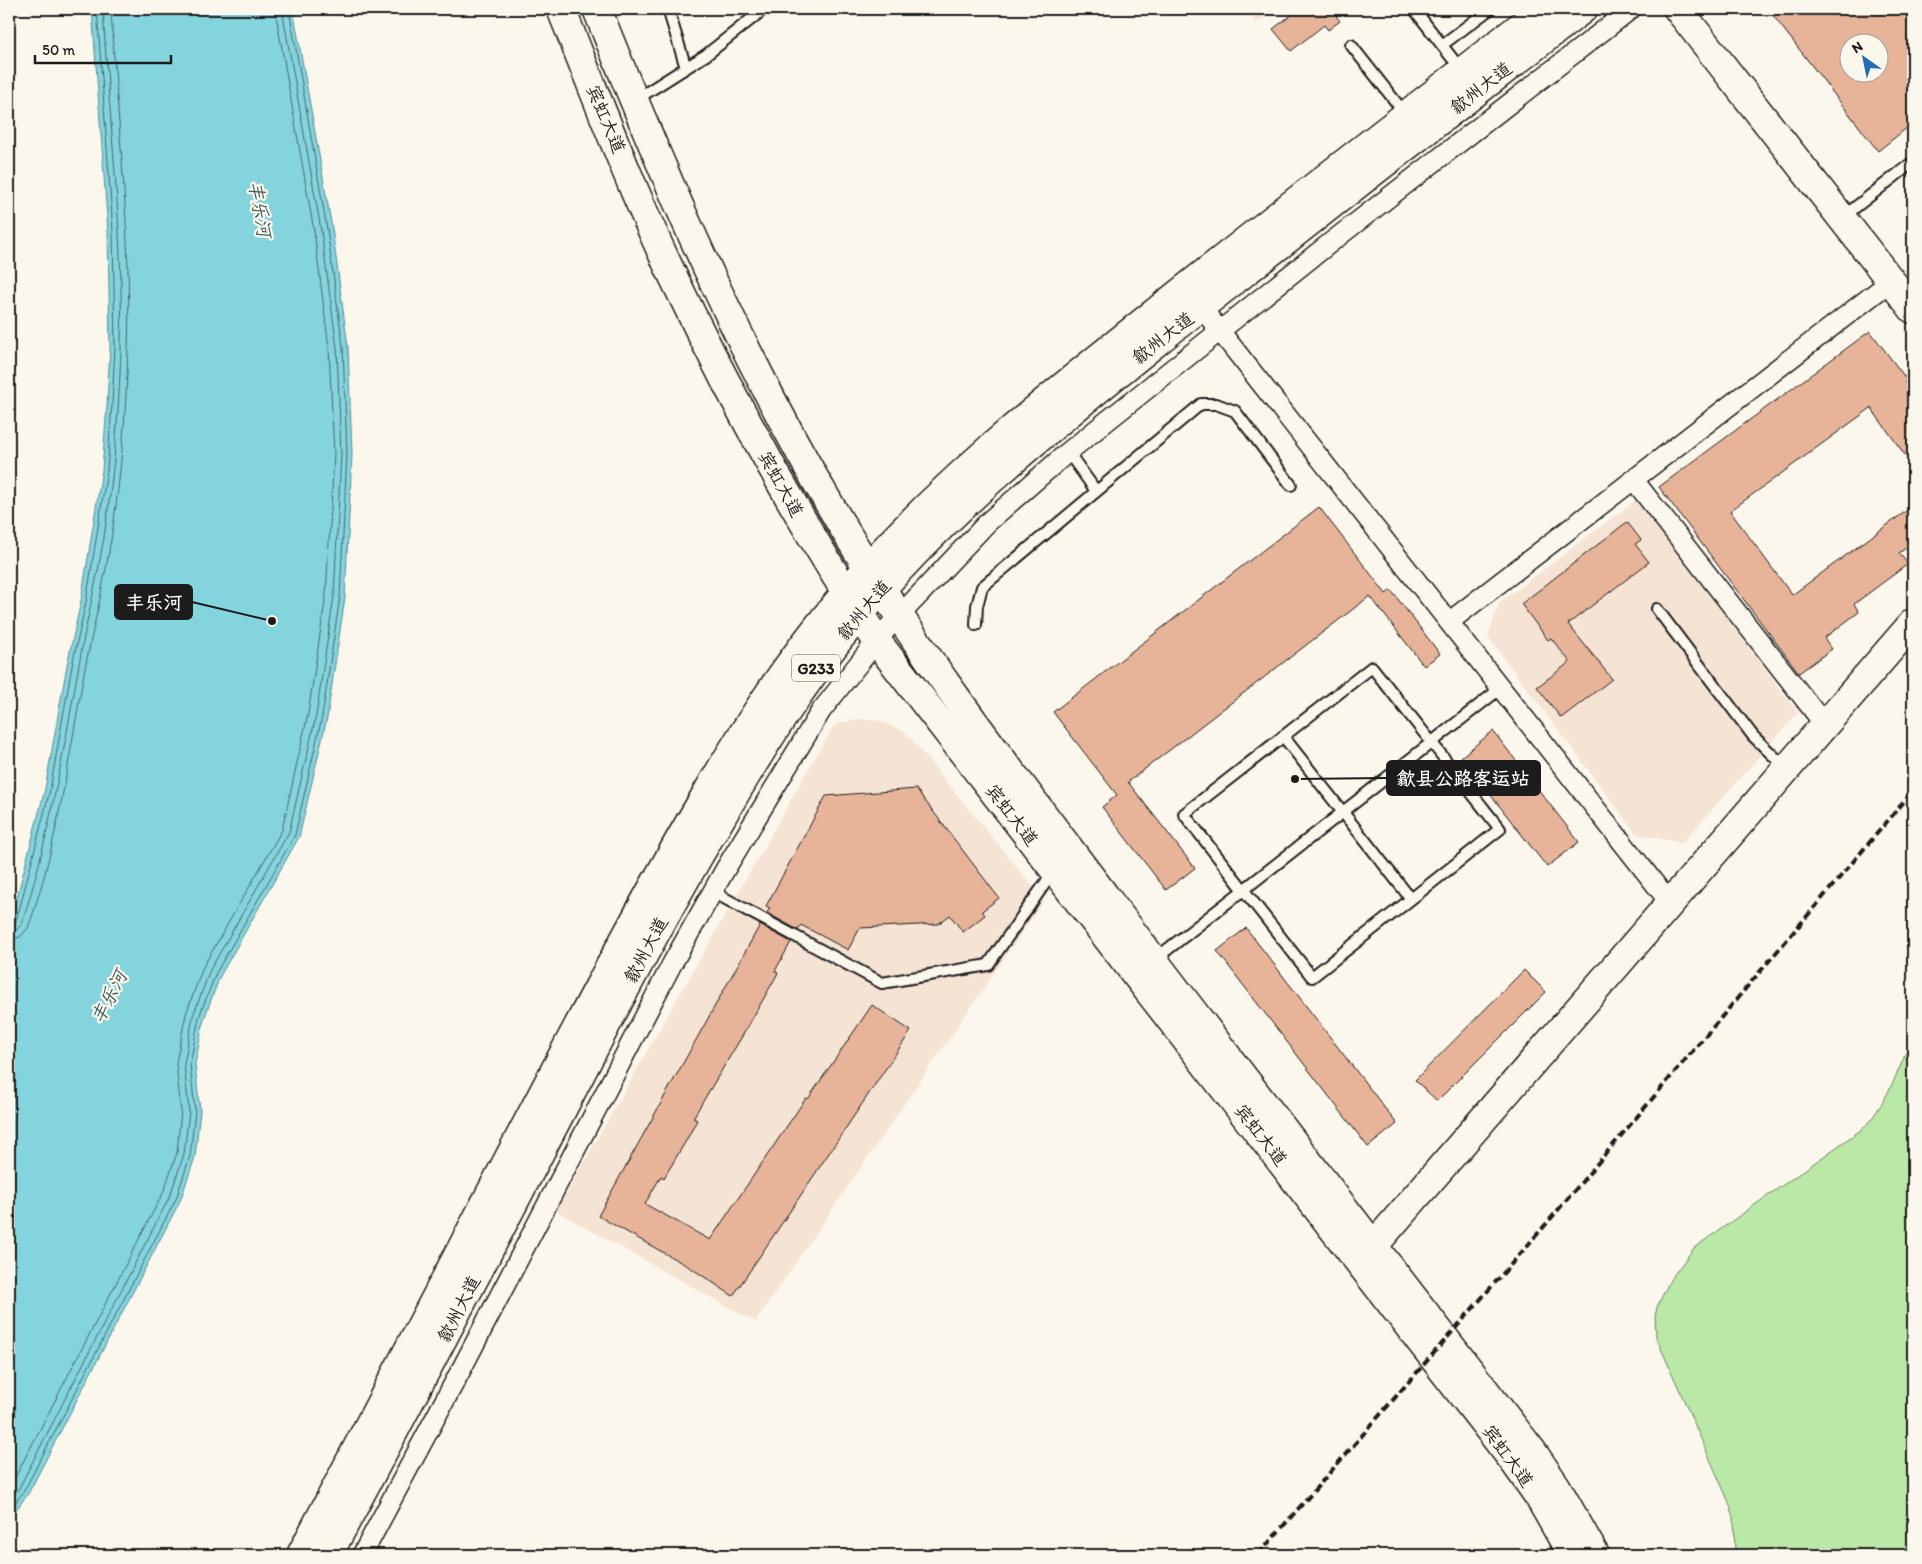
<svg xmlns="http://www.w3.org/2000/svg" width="1922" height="1564" viewBox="0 0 1922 1564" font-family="Itim,'LXGW WenKai TC',sans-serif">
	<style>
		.built { fill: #f5e3d3 }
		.green { fill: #bae8a7; stroke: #6b8262 }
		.water { fill: #84d4de; stroke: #5a8a90 }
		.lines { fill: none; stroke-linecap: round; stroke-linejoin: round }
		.shore { stroke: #46666a; stroke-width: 1 }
		.building { fill: #e7b499; stroke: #1c1c1c; fill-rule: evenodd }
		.lane-casing { stroke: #1c1c1c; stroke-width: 14 }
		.street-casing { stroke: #1c1c1c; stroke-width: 22 }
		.secondary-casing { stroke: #1c1c1c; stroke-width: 31 }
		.highway-casing { stroke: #1c1c1c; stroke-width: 31 }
		.lane { stroke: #fbf7ec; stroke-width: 10 }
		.street { stroke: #fbf7ec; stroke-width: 19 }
		.secondary { stroke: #fbf7ec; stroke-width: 28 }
		.highway { stroke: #fbf7ec; stroke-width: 28 }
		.rail { stroke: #1c1c1c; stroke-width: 4; stroke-dasharray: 8 4; stroke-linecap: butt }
		.labels { text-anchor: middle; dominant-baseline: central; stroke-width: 4.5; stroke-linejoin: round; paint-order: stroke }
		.shield { fill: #fbf7ec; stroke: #5f5e5a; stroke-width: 1 }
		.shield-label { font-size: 16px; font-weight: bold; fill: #1c1c1c }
		.street-label { font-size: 18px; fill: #1c1c1c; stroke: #fbf7ec }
		.water-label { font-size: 19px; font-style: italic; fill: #405c60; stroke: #fbf7ec }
		.leader { fill: none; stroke: #1c1c1c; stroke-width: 2 }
		.callout-dot { fill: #1c1c1c; stroke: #fbf7ec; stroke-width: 2 }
		.callout { fill: #1c1c1c; stroke: #1c1c1c; stroke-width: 2 }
		.callout-label { font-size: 19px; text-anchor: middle; font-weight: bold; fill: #fff }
	</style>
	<rect width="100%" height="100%" fill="#fbf7ec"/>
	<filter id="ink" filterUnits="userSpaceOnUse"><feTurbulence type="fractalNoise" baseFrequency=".02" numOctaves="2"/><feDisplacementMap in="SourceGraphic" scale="10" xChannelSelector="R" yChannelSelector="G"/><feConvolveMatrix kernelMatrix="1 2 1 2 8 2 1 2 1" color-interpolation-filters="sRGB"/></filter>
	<g filter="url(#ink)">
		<path class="built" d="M1245,9H1276L1256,23Z
			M1638,499L1798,713L1682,843L1637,834L1488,637L1499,603Z
			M856,719L878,720L905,732L1044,900L755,1322L556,1211L834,725Z"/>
		<path class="green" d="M1913,1035V1555H1735L1734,1518L1728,1500L1656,1337L1655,1317L1657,1307L1670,1280L1694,1248L1865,1127C1888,1100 1900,1067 1913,1035Z"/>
		<path class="water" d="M92,9H293L332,228L348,347L352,454L345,597L327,718L299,837L220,976L204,1019L195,1064L200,1111L195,1157L180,1201L28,1494L9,1519V928L45,789L67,665L81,601L102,470L107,405L110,347L108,232Z"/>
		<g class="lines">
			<path class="shore" d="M9,926L15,923L20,907L50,790L72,666L86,602L107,471L112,405L115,347L113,231L97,9
				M9,932L16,930L22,924C48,841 63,755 78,670C85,625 97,582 104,537C114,475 119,411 121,348C124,234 109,122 103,9
				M9,940L20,937L28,928C58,844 69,755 85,668C94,625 104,583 111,540C121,477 126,413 128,349C132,235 117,122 111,9
				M9,1489L163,1193L177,1153L181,1111L176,1063L186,1014L203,967L282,830L308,714L326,595L334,454L329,348L314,231L275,9
				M9,1501L19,1488L170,1196L184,1154L189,1111L184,1064L193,1016L210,970L289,832L316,716L334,596L341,454L337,348L321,230L282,9
				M9,1511L24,1491L176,1199L190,1156L195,1111L190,1064L199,1017L216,973L295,835L322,717L340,596L347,454L343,347L327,229L289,9"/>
		</g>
		<path class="building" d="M1299,9H1345L1336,16L1340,21L1328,30L1324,25L1291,51L1273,29Z
			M1768,9H1913V123L1878,151ZM1850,42H1880V72H1850Z
			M1870,331L1907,380L1905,382L1913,394V466L1871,408L1730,511L1792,595L1913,506V543L1899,553L1908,564L1854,604L1859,612L1824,638L1832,649L1799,673L1659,487Z
			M1319,507L1386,594L1391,590L1440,654L1424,666L1370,596L1128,782L1195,868L1166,890L1102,807L1117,795L1053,712Z
			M1627,522L1641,540L1635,544L1649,562L1568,624L1612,679L1561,718L1537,687L1570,662L1551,638L1548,640L1521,604Z
			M1493,731L1579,842L1547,867L1461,757Z
			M916,789L999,898L982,911L985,915L963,932L950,915L938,924L860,928L848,950L801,925L798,930L767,913L770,908L766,906L826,796Z
			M760,925L791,942L775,971L778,973L747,1028L693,1118L697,1120L687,1139L664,1178L661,1176L645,1204L710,1240L806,1098L808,1099L872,1005L911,1031L733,1296L691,1268L598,1216Z
			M1246,928L1397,1124L1368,1147L1217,951Z
			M1524,970L1546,992L1437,1101L1415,1080Z"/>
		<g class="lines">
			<defs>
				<path id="lane" d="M668,9L686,68
					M1414,9L1462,71
					M1351,45L1406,115
					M1442,45L1490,9
					M635,100L706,55L764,9
					M1843,217L1913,162
					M1068,452L1096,491
					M1657,609L1753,736L1786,768
					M976,625L977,606L982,587L1201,404H1216L1235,411L1291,485
					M1372,667L1500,829L1312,977L1184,814Z
					M1283,736L1411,899
					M713,892L882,983L988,965L1053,872
					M1154,960L1501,688"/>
				<path id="street" d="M1201,307L1670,903
					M1633,479L1824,724
					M1449,622L1891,281
					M362,1555L461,1370L673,962L726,868L821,711L883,633L988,522L1068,452L1330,243L1631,9"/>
				<path id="secondary" d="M561,9C597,98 631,188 672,274C733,402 802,526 879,644L1515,1463L1539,1497L1572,1555
					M597,9C672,197 753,383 860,555C935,676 1023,787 1108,900C1248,1085 1390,1268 1532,1451L1556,1486L1595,1555
					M1678,9L1913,309
					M1362,1259L1913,623"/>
				<path id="highway" d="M301,1555C387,1394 471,1232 555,1070C602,980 649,891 701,803C743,731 784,666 838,602C934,487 1050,396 1167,303C1292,204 1417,106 1543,9
					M328,1555C413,1397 496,1237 579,1077C624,990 670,903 721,818C762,747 805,679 858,616C956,499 1071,411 1189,316C1320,213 1451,111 1583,9"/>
			</defs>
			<use href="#lane" class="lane-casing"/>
			<use href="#street" class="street-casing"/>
			<use href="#secondary" class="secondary-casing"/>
			<use href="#highway" class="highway-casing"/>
			<use href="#lane" class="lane"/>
			<use href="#street" class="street"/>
			<use href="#secondary" class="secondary"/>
			<use href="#highway" class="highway"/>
			<path class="rail" d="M1258,1555L1547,1223L1913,791"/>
		</g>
	</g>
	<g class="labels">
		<rect class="shield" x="792" y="654.5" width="48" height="27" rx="4"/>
		<g class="shield-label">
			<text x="816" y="668">G233</text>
		</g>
		<g class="street-label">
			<text transform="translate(1481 88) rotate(-38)">歙州大道</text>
			<text transform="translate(606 119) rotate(67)">宾虹大道</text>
			<text transform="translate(1163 338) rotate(-38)">歙州大道</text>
			<text transform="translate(781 484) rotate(61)">宾虹大道</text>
			<text transform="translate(864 610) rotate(-50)">歙州大道</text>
			<text transform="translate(1012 815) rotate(52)">宾虹大道</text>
			<text transform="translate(646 950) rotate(-62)">歙州大道</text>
			<text transform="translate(1261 1135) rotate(52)">宾虹大道</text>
			<text transform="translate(459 1309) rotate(-63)">歙州大道</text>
			<text transform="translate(1508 1456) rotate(54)">宾虹大道</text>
		</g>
		<g class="water-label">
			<text transform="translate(260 209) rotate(80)">丰乐河</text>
			<text transform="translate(109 997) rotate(-63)">丰乐河</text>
		</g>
	</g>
	<path class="leader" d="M272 621L192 602M1295 779L1387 778"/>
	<g class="callout-dot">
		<circle cx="272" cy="621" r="5"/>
		<circle cx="1295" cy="779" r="5"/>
	</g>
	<g class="callout">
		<rect x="115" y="585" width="77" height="34" rx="5"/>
		<rect x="1387" y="761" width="153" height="34" rx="5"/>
	</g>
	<g class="callout-label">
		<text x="154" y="609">丰乐河</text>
		<text x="1463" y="785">歙县公路客运站</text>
	</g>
	<rect width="1922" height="1564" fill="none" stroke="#fbf7ec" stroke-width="30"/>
	<rect x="15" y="15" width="1892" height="1534" fill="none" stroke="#1c1c1c" stroke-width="2" filter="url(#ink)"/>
	<g transform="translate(1864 58) rotate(327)"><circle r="24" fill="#fbf7ec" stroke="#a29f99"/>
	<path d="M0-4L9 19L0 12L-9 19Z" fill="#1f6fb2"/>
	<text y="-8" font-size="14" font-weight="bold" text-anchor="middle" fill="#1c1c1c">N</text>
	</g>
	<path d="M35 55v8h136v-8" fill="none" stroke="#1c1c1c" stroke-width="2.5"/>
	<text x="42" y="55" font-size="15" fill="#1c1c1c" stroke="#fbf7ec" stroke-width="4" paint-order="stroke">50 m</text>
</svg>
